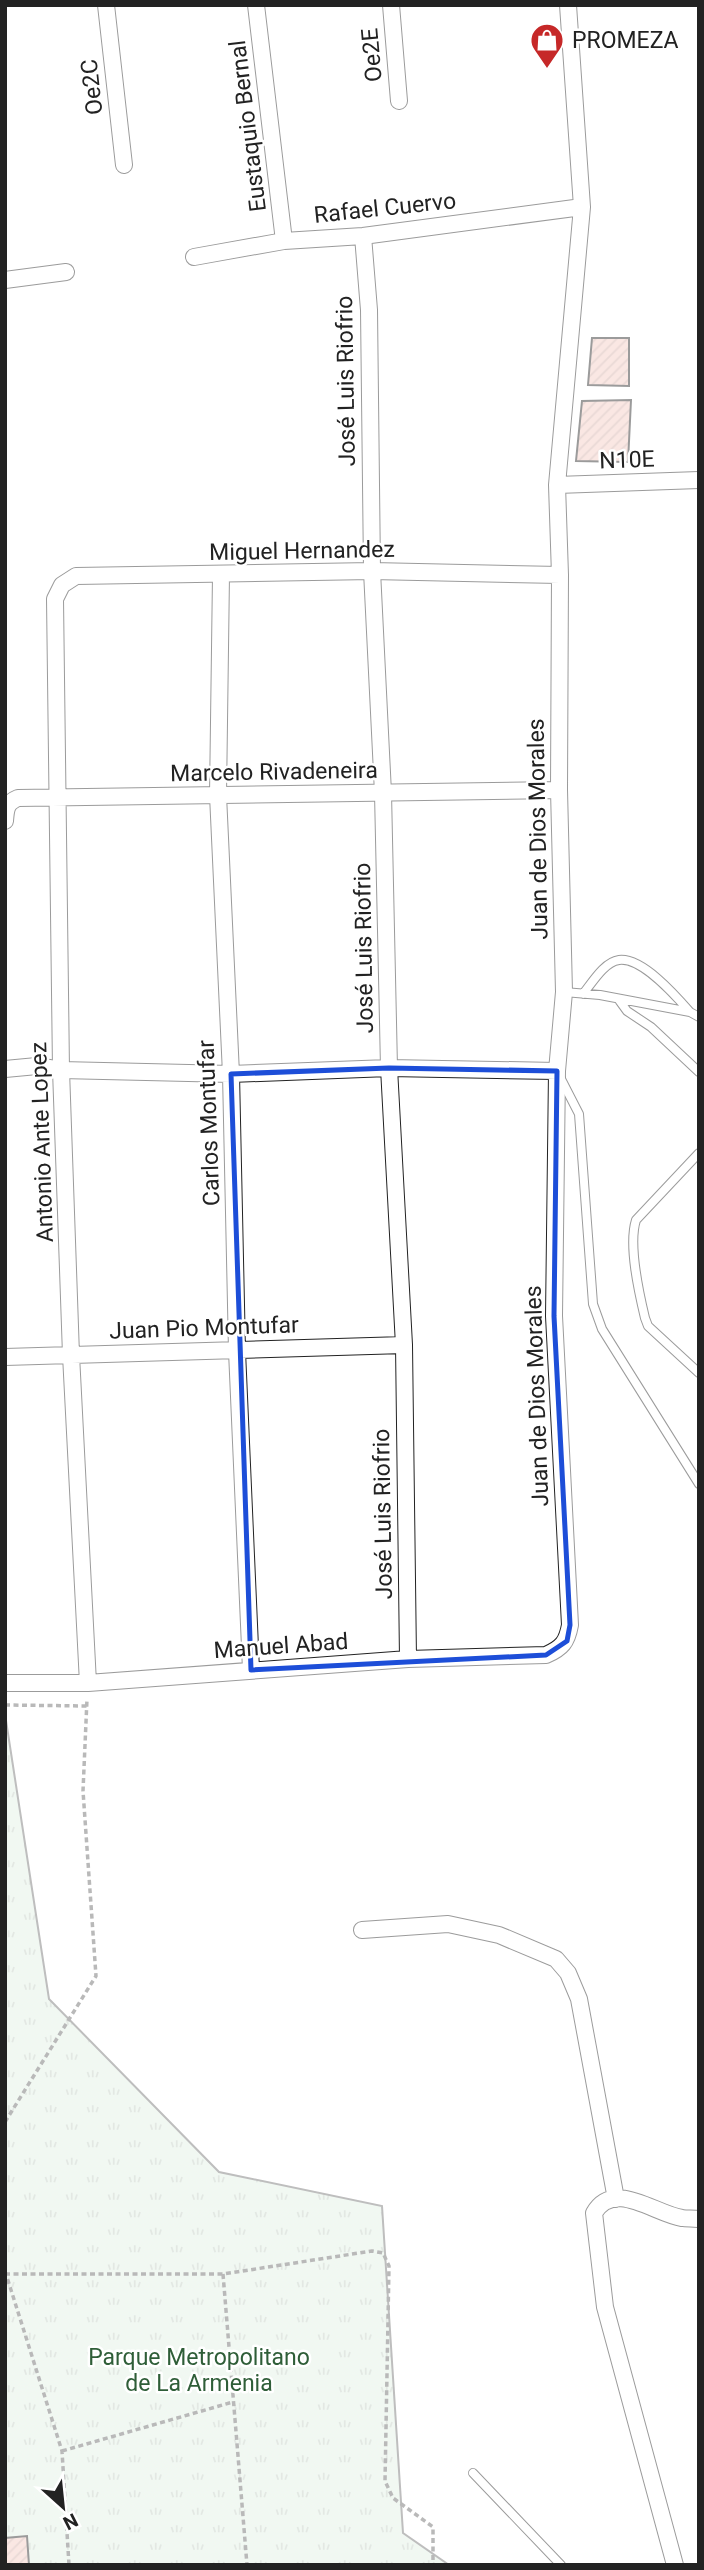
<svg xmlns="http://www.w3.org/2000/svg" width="704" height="2570" viewBox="0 0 704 2570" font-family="Roboto,sans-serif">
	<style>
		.park { fill: url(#park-tufts); stroke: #6f6f6f; stroke-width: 2 }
		.building { fill: url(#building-hatch); stroke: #222; stroke-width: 2 }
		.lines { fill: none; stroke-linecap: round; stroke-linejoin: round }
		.lane-casing { stroke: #222; stroke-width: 10 }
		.street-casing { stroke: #222; stroke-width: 18 }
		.path { stroke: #646464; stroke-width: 3.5; stroke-dasharray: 5 3.5; stroke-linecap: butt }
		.lane { stroke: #fff; stroke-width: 8 }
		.street { stroke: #fff; stroke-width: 16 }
		.marked { fill: none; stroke: #1d4ed8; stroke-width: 5; stroke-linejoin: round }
		.labels { text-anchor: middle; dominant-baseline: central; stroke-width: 5; stroke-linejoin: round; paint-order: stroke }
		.poi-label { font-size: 23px; fill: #222; stroke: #fff; text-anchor: start }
		.street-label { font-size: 23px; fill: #222; stroke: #fff }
		.park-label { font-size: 23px; fill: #2f5e38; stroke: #fff }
	</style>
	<defs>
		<pattern id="park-tufts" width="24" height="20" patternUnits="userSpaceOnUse" patternTransform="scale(1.75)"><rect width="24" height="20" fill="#e0efe3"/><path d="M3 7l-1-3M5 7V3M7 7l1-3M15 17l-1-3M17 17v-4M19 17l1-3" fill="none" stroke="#c0cdc2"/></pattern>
		<pattern id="building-hatch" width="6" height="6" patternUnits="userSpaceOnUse" patternTransform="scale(1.75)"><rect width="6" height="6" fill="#f3c9c0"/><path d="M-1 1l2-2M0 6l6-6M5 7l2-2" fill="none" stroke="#d0aca5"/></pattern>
	</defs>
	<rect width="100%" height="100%" fill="#fff"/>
	<path class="park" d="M5,1714L49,1999L219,2172L382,2206L403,2533L449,2565H5Z"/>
	<path class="building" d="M592,338H629V386L588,385Z
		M631,400L628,462L576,461L582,401Z
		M27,2536L29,2565H5V2538Z"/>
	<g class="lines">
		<defs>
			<path id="lane" d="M564,992L600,995L690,1012L699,1017
				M583,994C592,983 604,962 619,960C642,957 676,996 690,1012
				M619,1000L627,1011L651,1027L699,1072
				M560,1077L579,1114L593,1304L602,1329L699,1484
				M699,1153L636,1220C628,1245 639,1293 645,1318L648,1326L699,1373
				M473,2473L561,2565"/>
			<path id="street" d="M106,5L124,165
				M256,5L284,241
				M391,5L399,101
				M363,236L369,310L372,571L383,793L389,1068L404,1345L408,1659
				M194,257L284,241L363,236L582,207
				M5,280L66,272
				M557,485L699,480
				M221,575L218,795L231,1074L237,1351L251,1670
				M5,821C6,809 6,803 18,798L559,790
				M5,1069L37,1066L61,1070L231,1074L389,1068L557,1071
				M5,1357L404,1345
				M5,1683H88L408,1659L546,1655C562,1648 567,1642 570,1625L554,1316L557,1071L564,992L559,790L560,575L557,485L582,207L568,5
				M88,1683L71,1355L61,1070L55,599L62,585L76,576L372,571L560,575
				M362,1930L448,1924L499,1935L556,1959L568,1973L579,1999L616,2199
				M675,2565L605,2307L594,2213C614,2179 655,2214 682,2218C687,2219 693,2218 699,2219"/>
		</defs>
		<use href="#lane" class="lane-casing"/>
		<use href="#street" class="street-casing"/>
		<path class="path" d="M5,1705L87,1706
			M5,2122L96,1976L83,1791L87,1699
			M5,2271L62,2451L69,2565
			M5,2274H223L372,2251L383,2253L389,2266L385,2481L393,2498L433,2527V2565
			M223,2274L247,2565
			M62,2451L233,2402"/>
		<use href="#lane" class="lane"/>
		<use href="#street" class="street"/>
	</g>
	<path d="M0 0H704V2570H0ZM389,1068L557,1071L554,1316L570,1625L567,1641L546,1655L251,1670L231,1074Z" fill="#fff" fill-opacity=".55" fill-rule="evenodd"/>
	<path class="marked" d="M389,1068L557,1071L554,1316L570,1625L567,1641L546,1655L251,1670L231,1074Z"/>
	<defs>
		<symbol id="shop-pin" viewBox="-11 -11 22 30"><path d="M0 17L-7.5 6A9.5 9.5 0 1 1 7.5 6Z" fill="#c62828" stroke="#fff"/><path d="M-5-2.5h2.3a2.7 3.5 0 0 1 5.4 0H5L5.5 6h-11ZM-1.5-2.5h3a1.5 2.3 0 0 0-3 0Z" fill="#fff"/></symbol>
	</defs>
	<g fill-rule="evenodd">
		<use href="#shop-pin" x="528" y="21" width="38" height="52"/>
	</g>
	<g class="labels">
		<g class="poi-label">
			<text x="572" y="40">PROMEZA</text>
		</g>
		<g class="street-label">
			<text transform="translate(372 55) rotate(-95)">Oe2E</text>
			<text transform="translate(92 87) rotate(-96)">Oe2C</text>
			<text transform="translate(248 126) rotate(-97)">Eustaquio Bernal</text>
			<text transform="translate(385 208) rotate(-6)">Rafael Cuervo</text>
			<text transform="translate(346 381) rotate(-91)">José Luis Riofrio</text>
			<text transform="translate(627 460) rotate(-2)">N10E</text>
			<text transform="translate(302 551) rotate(-1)">Miguel Hernandez</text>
			<text transform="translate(274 772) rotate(-1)">Marcelo Rivadeneira</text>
			<text transform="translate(538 829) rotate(-91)">Juan de Dios Morales</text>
			<text transform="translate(364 948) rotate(-91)">José Luis Riofrio</text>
			<text transform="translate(209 1123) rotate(-92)">Carlos Montufar</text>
			<text transform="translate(42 1142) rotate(-92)">Antonio Ante Lopez</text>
			<text transform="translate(204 1328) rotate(-2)">Juan Pio Montufar</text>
			<text transform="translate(537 1396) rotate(-92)">Juan de Dios Morales</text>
			<text transform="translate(383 1514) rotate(-91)">José Luis Riofrio</text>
			<text transform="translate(281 1646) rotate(-4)">Manuel Abad</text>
		</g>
		<g class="park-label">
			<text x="199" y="2357">Parque Metropolitano<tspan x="199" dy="26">de La Armenia</tspan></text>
		</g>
	</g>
	<rect width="704" height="2570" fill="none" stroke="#222222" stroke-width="14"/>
	<g transform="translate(63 2507) rotate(153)" stroke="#ffffff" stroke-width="5" paint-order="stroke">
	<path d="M0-5L12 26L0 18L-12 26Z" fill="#222222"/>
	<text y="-10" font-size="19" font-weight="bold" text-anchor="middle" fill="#222222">N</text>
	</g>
</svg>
